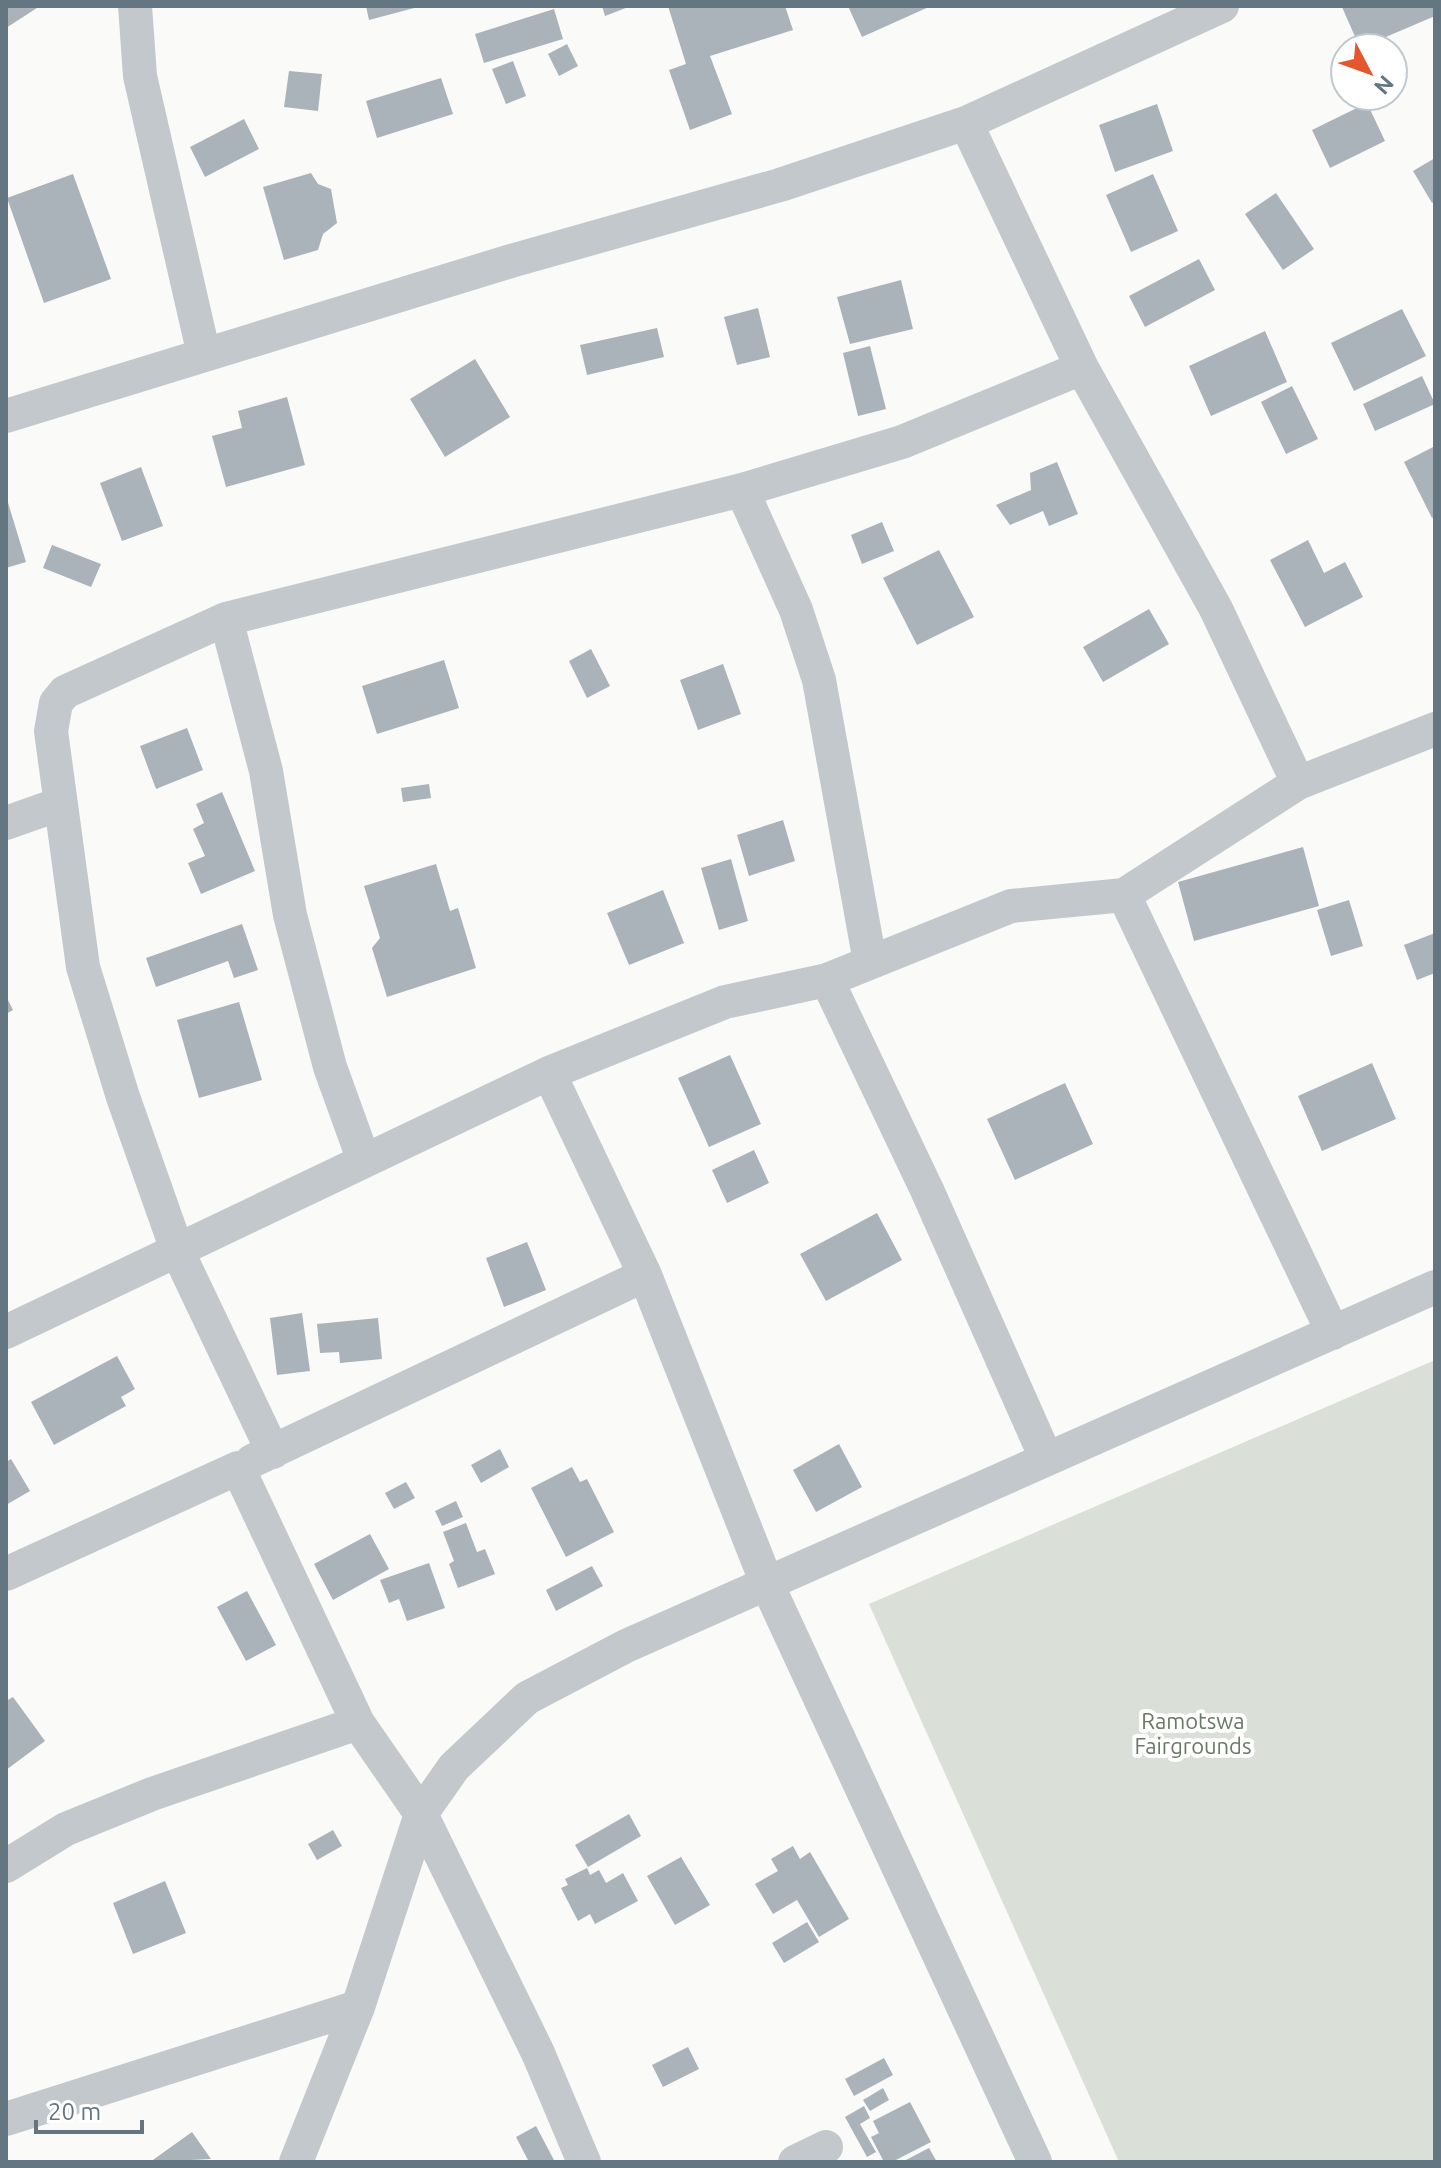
<svg xmlns="http://www.w3.org/2000/svg" width="1441" height="2168" viewBox="0 0 1441 2168" font-family="Ubuntu,sans-serif">
	<style>
		.green { fill: #dadfd7 }
		.building { fill: #aab3b9 }
		.lines { fill: none; stroke-linecap: round; stroke-linejoin: round }
		.minor { stroke: #c3c8cc; stroke-width: 34 }
		.labels { text-anchor: middle; dominant-baseline: central; stroke-width: 8; stroke-linejoin: round; paint-order: stroke }
		.park-label { font-size: 22px; fill: #687a64; stroke: #fff }
	</style>
	<rect width="100%" height="100%" fill="#fafaf8"/>
	<path class="green" d="M1435,1360V2162H1119L869,1604Z"/>
	<path class="building" d="M6,6H40L6,28Z
		M366,6H418V7L369,20Z
		M602,6H631L605,16Z
		M668,6H785L793,30L710,56L732,114L690,130L669,70L686,64Z
		M848,6H931L862,37Z
		M1435,6V16L1360,48L1342,7Z
		M554,9L563,39L484,63L475,34Z
		M567,44L578,66L559,76L548,54Z
		M513,61L526,96L506,104L492,69Z
		M289,71L322,74L318,111L284,107Z
		M441,78L453,114L377,138L366,101Z
		M1367,103L1385,141L1330,168L1312,130Z
		M1157,104L1173,151L1115,172L1099,125Z
		M244,119L259,149L205,177L190,147Z
		M1435,158V201L1432,203L1413,171Z
		M311,173L318,184L331,189L337,223L323,234L318,250L284,260L263,187Z
		M73,174L111,279L44,303L7,198Z
		M1153,174L1178,231L1131,252L1106,195Z
		M1276,193L1314,249L1283,270L1245,214Z
		M1199,259L1215,290L1145,327L1129,296Z
		M901,280L913,329L850,344L837,297Z
		M758,308L770,357L737,365L724,317Z
		M1402,309L1426,356L1354,391L1331,343Z
		M657,328L664,357L587,375L580,345Z
		M1265,331L1287,382L1211,416L1189,366Z
		M870,346L886,409L858,416L843,353Z
		M475,359L510,417L445,457L410,399Z
		M1422,376L1435,404L1375,431L1363,404Z
		M1292,386L1318,439L1286,454L1261,402Z
		M287,397L305,465L226,487L212,436L242,428L238,411Z
		M1435,446V516L1432,518L1404,462Z
		M1057,462L1078,514L1049,526L1043,511L1010,525L996,505L1031,490L1030,473Z
		M141,467L163,526L122,541L100,483Z
		M6,496L26,562L6,568Z
		M882,522L894,551L862,564L851,535Z
		M1308,540L1324,573L1345,562L1363,597L1305,627L1270,560Z
		M52,545L101,564L91,587L43,568Z
		M939,550L974,617L917,645L883,578Z
		M1149,609L1169,644L1103,682L1083,647Z
		M591,649L610,686L587,698L569,661Z
		M444,660L459,708L377,734L362,686Z
		M723,664L741,714L698,730L680,680Z
		M187,728L203,770L156,789L140,746Z
		M429,784L431,798L403,802L401,788Z
		M222,792L255,871L201,894L188,863L205,856L193,829L204,823L196,804Z
		M783,820L795,861L749,876L737,835Z
		M1303,847L1319,906L1194,941L1178,882Z
		M731,859L748,921L719,930L701,868Z
		M436,864L450,911L458,908L476,968L387,997L372,948L380,938L364,886Z
		M663,890L684,943L629,965L607,913Z
		M1349,900L1363,946L1331,956L1317,910Z
		M242,924L258,970L234,978L228,961L156,987L146,958Z
		M1435,933V973L1417,980L1404,945Z
		M6,996L13,1010L6,1014Z
		M239,1002L262,1080L199,1098L177,1020Z
		M730,1055L761,1124L709,1147L678,1078Z
		M1372,1063L1396,1119L1322,1151L1298,1096Z
		M1065,1083L1093,1144L1015,1180L987,1119Z
		M754,1150L769,1183L727,1203L712,1170Z
		M877,1213L902,1260L826,1301L800,1254Z
		M527,1242L546,1290L504,1307L486,1258Z
		M302,1313L310,1371L277,1375L270,1318Z
		M378,1318L382,1359L340,1363L339,1352L320,1353L317,1324Z
		M117,1356L135,1389L121,1397L126,1406L54,1445L31,1402Z
		M839,1444L862,1487L816,1512L793,1470Z
		M500,1449L509,1467L481,1483L471,1465Z
		M11,1459L30,1491L6,1505V1462Z
		M572,1467L580,1482L587,1479L614,1532L566,1557L531,1488Z
		M406,1482L415,1498L394,1509L385,1493Z
		M456,1501L463,1517L442,1526L435,1511Z
		M466,1523L477,1552L485,1549L495,1574L458,1588L449,1564L454,1561L443,1532Z
		M370,1534L389,1569L333,1600L314,1564Z
		M429,1563L445,1608L407,1621L399,1599L389,1603L380,1580Z
		M592,1566L603,1586L556,1611L546,1590Z
		M247,1591L276,1645L246,1661L217,1607Z
		M13,1697L45,1741L6,1770V1701Z
		M629,1814L641,1836L588,1867L575,1845Z
		M333,1830L342,1846L317,1860L308,1844Z
		M793,1846L800,1859L810,1852L849,1919L819,1937L797,1900L773,1914L755,1884L778,1871L771,1859Z
		M681,1857L710,1905L675,1925L647,1876Z
		M587,1868L590,1875L599,1870L606,1883L623,1873L638,1901L595,1924L590,1914L578,1921L561,1888L568,1885L565,1879Z
		M165,1881L186,1933L133,1954L113,1903Z
		M807,1922L819,1942L784,1963L772,1943Z
		M688,2047L699,2069L663,2087L652,2065Z
		M884,2058L893,2075L854,2096L845,2079Z
		M883,2088L889,2100L870,2111L863,2100Z
		M910,2102L931,2142L892,2162H884L871,2137L879,2133L873,2121Z
		M864,2106L870,2118L860,2124L876,2152L867,2157L845,2117Z
		M536,2126L555,2162H529L516,2137Z
		M192,2132L211,2159L150,2162Z
		M929,2148L937,2162H902Z"/>
	<g class="lines">
		<path class="minor" d="M135,6L140,76L204,355
			M1082,368L1216,609L1298,783
			M6,416L511,261L780,185L966,123L1222,6
			M742,490L796,610L819,680L870,962
			M226,619L266,771L290,915L330,1067L364,1161
			M6,823L60,804
			M1124,895L1333,1333
			M827,980L927,1190L1046,1458
			M549,1073L645,1275L768,1586L1035,2162
			M6,1332L549,1073L725,1002L827,980L1011,906L1124,895L1298,783L1435,729
			M273,1452L177,1250L123,1097L83,967L51,731L56,703L65,692L226,619L742,490L902,442L1082,368L966,123
			M252,1461L645,1275
			M6,1574L238,1468L358,1723L421,1814L538,2053L584,2162
			M6,1866L66,1829L152,1794L358,1723
			M6,2119L358,2007
			M296,2162L358,2007L421,1814L454,1767L527,1698L626,1646L1435,1287
			M795,2162L826,2147"/>
	</g>
	<g class="labels">
		<g class="park-label">
			<text x="1193" y="1720">Ramotswa<tspan x="1193" dy="25">Fairgrounds</tspan></text>
		</g>
	</g>
	<rect width="1441" height="2168" fill="none" stroke="#657683" stroke-width="16"/>
	<g transform="translate(1369 72) rotate(131)"><circle r="38" fill="#ffffff" stroke="#c1c8cd" stroke-width="2"/>
	<path d="M0-6L14 30L0 20L-14 30Z" fill="#e4572e"/>
	<text y="-12" font-size="22" font-weight="bold" text-anchor="middle" fill="#657683">N</text>
	</g>
	<path d="M36 2120v12h106v-12" fill="none" stroke="#657683" stroke-width="4"/>
	<text x="48" y="2120" font-size="24" fill="#657683" stroke="#ffffff" stroke-width="6" paint-order="stroke">20 m</text>
</svg>
